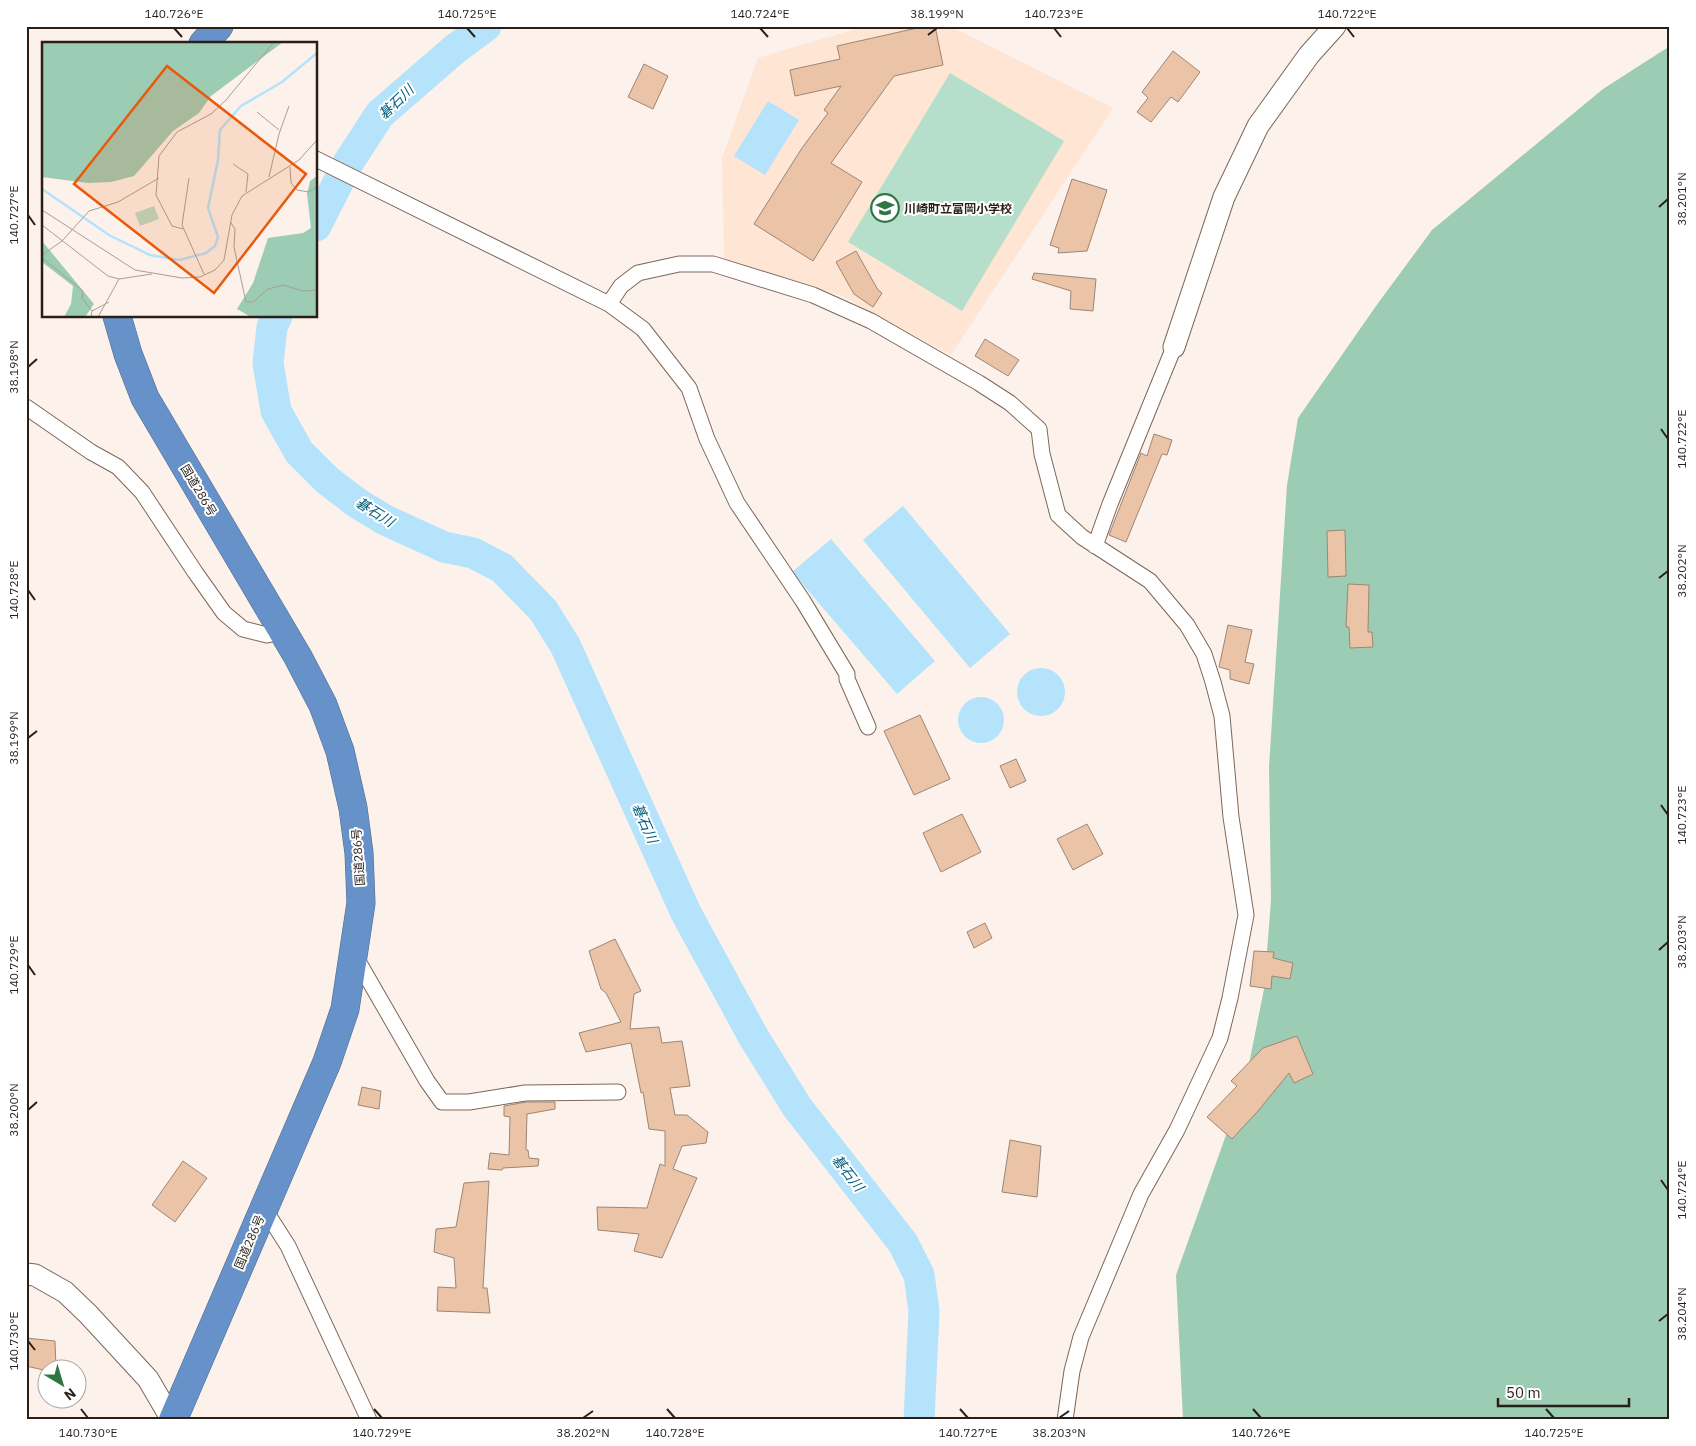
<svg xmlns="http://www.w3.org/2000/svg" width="1696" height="1446" viewBox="0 0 1696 1446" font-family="'IBM Plex Sans','Noto Sans JP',sans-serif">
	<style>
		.built { fill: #fee5d4 }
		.green { fill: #b5dfca }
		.forest { fill: #9dccb5 }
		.water { fill: #b4e3fb }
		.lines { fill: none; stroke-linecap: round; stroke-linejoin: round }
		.river { stroke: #b4e3fb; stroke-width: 31 }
		.building { fill: #ebc3a6; stroke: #9c8676 }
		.street-casing { stroke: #7c6758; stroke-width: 17 }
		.secondary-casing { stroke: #7c6758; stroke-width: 23 }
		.highway-casing { stroke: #506a8b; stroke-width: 29 }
		.street { stroke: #fff; stroke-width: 15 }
		.secondary { stroke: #fff; stroke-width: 21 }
		.highway { stroke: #6692c9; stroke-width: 28 }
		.ticks { fill: none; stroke: #281f19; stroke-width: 2 }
		.labels { text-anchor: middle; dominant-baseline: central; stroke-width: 4; stroke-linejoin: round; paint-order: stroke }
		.poi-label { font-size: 12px; font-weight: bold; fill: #281f19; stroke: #fff; text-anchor: start }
		.street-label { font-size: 12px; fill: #281f19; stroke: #fff }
		.water-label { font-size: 14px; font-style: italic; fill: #025f7e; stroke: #fff }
		.inset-river { fill: none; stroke: #b4e3fb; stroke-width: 2.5 }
		.inset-road { fill: none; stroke: #a79e97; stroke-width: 1 }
		.view { fill: #e8590c; fill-opacity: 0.15; stroke: #e8590c; stroke-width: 2.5 }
		.inset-edge { fill: none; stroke: #281f19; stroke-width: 2.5 }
		.neatline { fill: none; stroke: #281f19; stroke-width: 2 }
		.ticks-label { font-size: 12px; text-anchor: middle; fill: #281f19 }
	</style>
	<rect width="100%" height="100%" fill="#fcf2eb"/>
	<path class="built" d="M866,26H950L1113,108L951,355L840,295L724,259L722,158L758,58Z"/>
	<path class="green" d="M950,73L1064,141L962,311L848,242Z"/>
	<path class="forest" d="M1670,46V1420H1183L1176,1275L1246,1079L1264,989L1271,900L1269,767L1287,485L1298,418L1376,306L1432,230L1603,89Z"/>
	<path class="water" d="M768,101L799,120L765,175L734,156Z
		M903,506L1010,634L970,668L863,540Z
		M831,539L935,661L897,694L792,572Z
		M1017 692a24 24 0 1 1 48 0a24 24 0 1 1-48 0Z
		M958 720a23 23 0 1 1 46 0a23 23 0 1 1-46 0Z"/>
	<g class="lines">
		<path class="river" d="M316,226L348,163L380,114L455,49L486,26
			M277,316L272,327L268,363L276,411L299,452L327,480L357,503L385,520L444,547L473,553L502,568L543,610L565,645L686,913L753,1036L797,1107L903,1243L919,1275L924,1311L919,1420"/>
	</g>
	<path class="building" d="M926,26H935L943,65L894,76L831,163L862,182L813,261L754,224L802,148L828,113L824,110L841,86L795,96L790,70L840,59L837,46Z
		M1173,51L1200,72L1178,102L1171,97L1151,122L1137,112L1148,98L1142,92Z
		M644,64L668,76L653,109L628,97Z
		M1072,179L1107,190L1087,251L1058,253L1059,248L1050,245Z
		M856,251L878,290L882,293L873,307L854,294L836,262Z
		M1034,273L1096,279L1093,311L1070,309L1071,291L1032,279Z
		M985,339L1019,360L1008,376L975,356Z
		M1154,434L1172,440L1167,455L1162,454L1126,542L1109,535L1141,453L1147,456Z
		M1345,530L1346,576L1328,577L1327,531Z
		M1348,584L1369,585L1368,632H1372L1373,647L1350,648L1349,627H1346Z
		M1228,625L1252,630L1245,662L1254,664L1249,684L1230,679V670L1219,667Z
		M920,715L950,779L914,795L884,731Z
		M1016,759L1026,781L1010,788L1000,766Z
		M962,814L981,852L941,872L923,833Z
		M1087,824L1103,854L1073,870L1057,839Z
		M985,923L992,938L974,948L967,932Z
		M615,939L641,991L634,994L630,1029L659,1027L662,1043L682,1041L690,1086L670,1088L675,1115H687L708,1132L706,1143L682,1146L673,1169L697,1178L662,1258L634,1251L639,1234L598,1230L597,1207L647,1208L660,1164L665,1166V1131L649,1129L643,1092L641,1093L631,1043L586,1052L579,1033L621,1022L606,993L601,989L589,951Z
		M1254,951L1274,952L1273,958L1293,963L1290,979L1272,976L1271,989L1250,986Z
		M1297,1036L1313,1074L1294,1083L1289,1073L1258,1111L1232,1139L1207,1117L1237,1086L1231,1081L1263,1048Z
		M362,1087L381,1091L379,1109L358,1105Z
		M526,1102H555V1109L527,1114L526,1150H528L529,1158L539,1159L538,1166L503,1168L502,1170L488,1169L490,1153L509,1155L510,1117L504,1116V1106Z
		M1010,1140L1041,1146L1037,1197L1002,1192Z
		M183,1161L207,1178L175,1222L152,1205Z
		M489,1181L483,1288H487L490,1313L437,1311L438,1287L456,1288L454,1258L434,1252L436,1229L456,1227L464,1183Z
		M26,1338L55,1341L56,1368H48V1371L26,1366Z"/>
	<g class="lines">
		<defs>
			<path id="street" d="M316,159L609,304L643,329L689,388L707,439L737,503L803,601L847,674V679L868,727
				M609,304L621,286L638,273L679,264H713L813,295L871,321L979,383L1010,403L1039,429L1042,454L1058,515L1082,537L1150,581L1187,625L1204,654L1213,682L1222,716L1231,817L1246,915L1230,998L1220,1038L1177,1130L1141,1194L1081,1337L1072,1371L1065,1420
				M26,407L91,452L118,467L142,492L195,572L224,613L243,629L267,635L283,631
				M1095,546L1110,504L1174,347
				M355,956L427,1081L442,1102H469L525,1093L618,1092
				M263,1207L288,1246L369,1420"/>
			<path id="secondary" d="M1174,347L1224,197L1258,126L1309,55L1335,26
				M26,1274L35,1275L65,1292L88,1314L148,1379L172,1420"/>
			<path id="highway" d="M203,44L219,26
				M117,316L128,354L145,398L298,657L323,705L340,751L353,808L359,853L361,903L345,1009L327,1062L173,1420"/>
		</defs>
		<use href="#street" class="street-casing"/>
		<use href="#secondary" class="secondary-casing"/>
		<use href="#highway" class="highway-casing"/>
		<use href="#street" class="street"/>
		<use href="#secondary" class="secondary"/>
		<use href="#highway" class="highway"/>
	</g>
	<path class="ticks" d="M174,28L182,37M467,28L475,37M760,28L768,37M1054,28L1061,37M1347,28L1354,37M928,35L937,28M1659,207L1668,199M28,215L35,225M28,367L37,359M1661,429L1668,439M1659,578L1668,571M28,590L35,600M28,738L37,731M1661,805L1668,815M1659,950L1668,942M28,965L35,975M28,1110L37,1102M1661,1180L1668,1190M1659,1321L1668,1314M28,1341L35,1350M81,1409L88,1418M374,1409L382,1418M667,1409L675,1418M960,1409L968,1418M1253,1409L1261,1418M1546,1409L1554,1418M583,1418L593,1411M1059,1418L1069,1411"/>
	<defs>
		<symbol id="school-ring" viewBox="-11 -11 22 22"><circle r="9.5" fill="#fff" stroke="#2f7643" stroke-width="1.5"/><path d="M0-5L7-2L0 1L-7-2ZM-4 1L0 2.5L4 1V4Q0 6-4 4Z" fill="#2f7643"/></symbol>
	</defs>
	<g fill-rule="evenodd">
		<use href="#school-ring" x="869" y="192" width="32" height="32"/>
	</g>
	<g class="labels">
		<g class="poi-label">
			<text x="904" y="208">川崎町立富岡小学校</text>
		</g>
		<g class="street-label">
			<text transform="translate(199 490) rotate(59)">国道286号</text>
			<text transform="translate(358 857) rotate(-94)">国道286号</text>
			<text transform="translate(249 1242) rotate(-67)">国道286号</text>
		</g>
		<g class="water-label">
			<text transform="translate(396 102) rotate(-44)">碁石川</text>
			<text transform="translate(375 512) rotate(32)">碁石川</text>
			<text transform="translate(645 823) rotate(66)">碁石川</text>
			<text transform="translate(848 1173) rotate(52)">碁石川</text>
		</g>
	</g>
	<g transform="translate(42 42)">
		<rect width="275" height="275" fill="#fcf2eb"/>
		<path d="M112,164L117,177L98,184L93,171Z" fill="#b5dfca"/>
		<path d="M0,0H241L169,54L157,71L131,89L92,134L69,140L46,141L0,135ZM275,134V275H209L195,267L211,241L226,196L261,191L269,186L265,152L268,139ZM0,199L52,262L43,275H22L29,262L31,244L0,220Z" fill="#9dccb5"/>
		<path class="inset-river" d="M0,147L67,193L108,213L137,218L164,211L173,204L176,195L166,166L176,118L178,88L199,64L240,40L275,11"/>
		<path class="inset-road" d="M215,70L237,88M191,122L206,132L204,150M248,125L249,141L255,148L267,150L275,144M227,135L237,92L247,64M147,136L140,183L162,232M0,168L93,228L140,236L158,235L173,228L182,218L190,173L200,154L257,118L275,98M189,181L193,187L192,205L204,260H211L226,247L241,243L261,249L275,248M0,183L66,234L77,237M141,187L130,184L114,153L117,114L135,90L169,72L184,58L232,0M0,213L20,199L47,169L76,160L117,136M0,216L41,249L40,256L50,269M49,275L50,269L67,260M56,275L77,237L110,232"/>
		<path class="view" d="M125,24L264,132L172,251L32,142Z"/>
		<rect width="275" height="275" class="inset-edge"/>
	</g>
	<rect width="1696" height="1446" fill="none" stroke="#ffffff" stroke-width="55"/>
	<g transform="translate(62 1384) rotate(142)"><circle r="24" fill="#ffffff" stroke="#a9a5a3"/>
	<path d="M0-4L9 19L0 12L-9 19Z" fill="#2f7643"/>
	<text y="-8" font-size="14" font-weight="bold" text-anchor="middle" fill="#281f19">N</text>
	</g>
	<path d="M1498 1398v8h131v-8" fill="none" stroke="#281f19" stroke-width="2.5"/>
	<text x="1506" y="1398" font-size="15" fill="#281f19" stroke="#ffffff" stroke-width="4" paint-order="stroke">50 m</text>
	<rect x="28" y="28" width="1640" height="1390" class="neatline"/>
	<g class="ticks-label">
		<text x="174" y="18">140.726°E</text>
		<text x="467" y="18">140.725°E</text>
		<text x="760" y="18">140.724°E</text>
		<text x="937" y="18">38.199°N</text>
		<text x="1054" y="18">140.723°E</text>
		<text x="1347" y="18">140.722°E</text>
		<text transform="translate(1682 199) rotate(-90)" y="4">38.201°N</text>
		<text transform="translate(14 215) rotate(-90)" y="4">140.727°E</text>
		<text transform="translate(14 367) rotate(-90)" y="4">38.198°N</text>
		<text transform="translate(1682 439) rotate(-90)" y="4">140.722°E</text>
		<text transform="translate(1682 571) rotate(-90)" y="4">38.202°N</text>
		<text transform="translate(14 590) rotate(-90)" y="4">140.728°E</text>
		<text transform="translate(14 738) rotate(-90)" y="4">38.199°N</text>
		<text transform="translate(1682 815) rotate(-90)" y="4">140.723°E</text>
		<text transform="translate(1682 942) rotate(-90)" y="4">38.203°N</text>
		<text transform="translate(14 965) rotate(-90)" y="4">140.729°E</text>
		<text transform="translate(14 1110) rotate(-90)" y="4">38.200°N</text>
		<text transform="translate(1682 1190) rotate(-90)" y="4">140.724°E</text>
		<text transform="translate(1682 1314) rotate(-90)" y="4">38.204°N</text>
		<text transform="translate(14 1341) rotate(-90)" y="4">140.730°E</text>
		<text x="88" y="1437">140.730°E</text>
		<text x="382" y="1437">140.729°E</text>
		<text x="583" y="1437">38.202°N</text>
		<text x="675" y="1437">140.728°E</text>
		<text x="968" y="1437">140.727°E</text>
		<text x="1059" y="1437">38.203°N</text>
		<text x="1261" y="1437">140.726°E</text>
		<text x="1554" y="1437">140.725°E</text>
	</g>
</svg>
